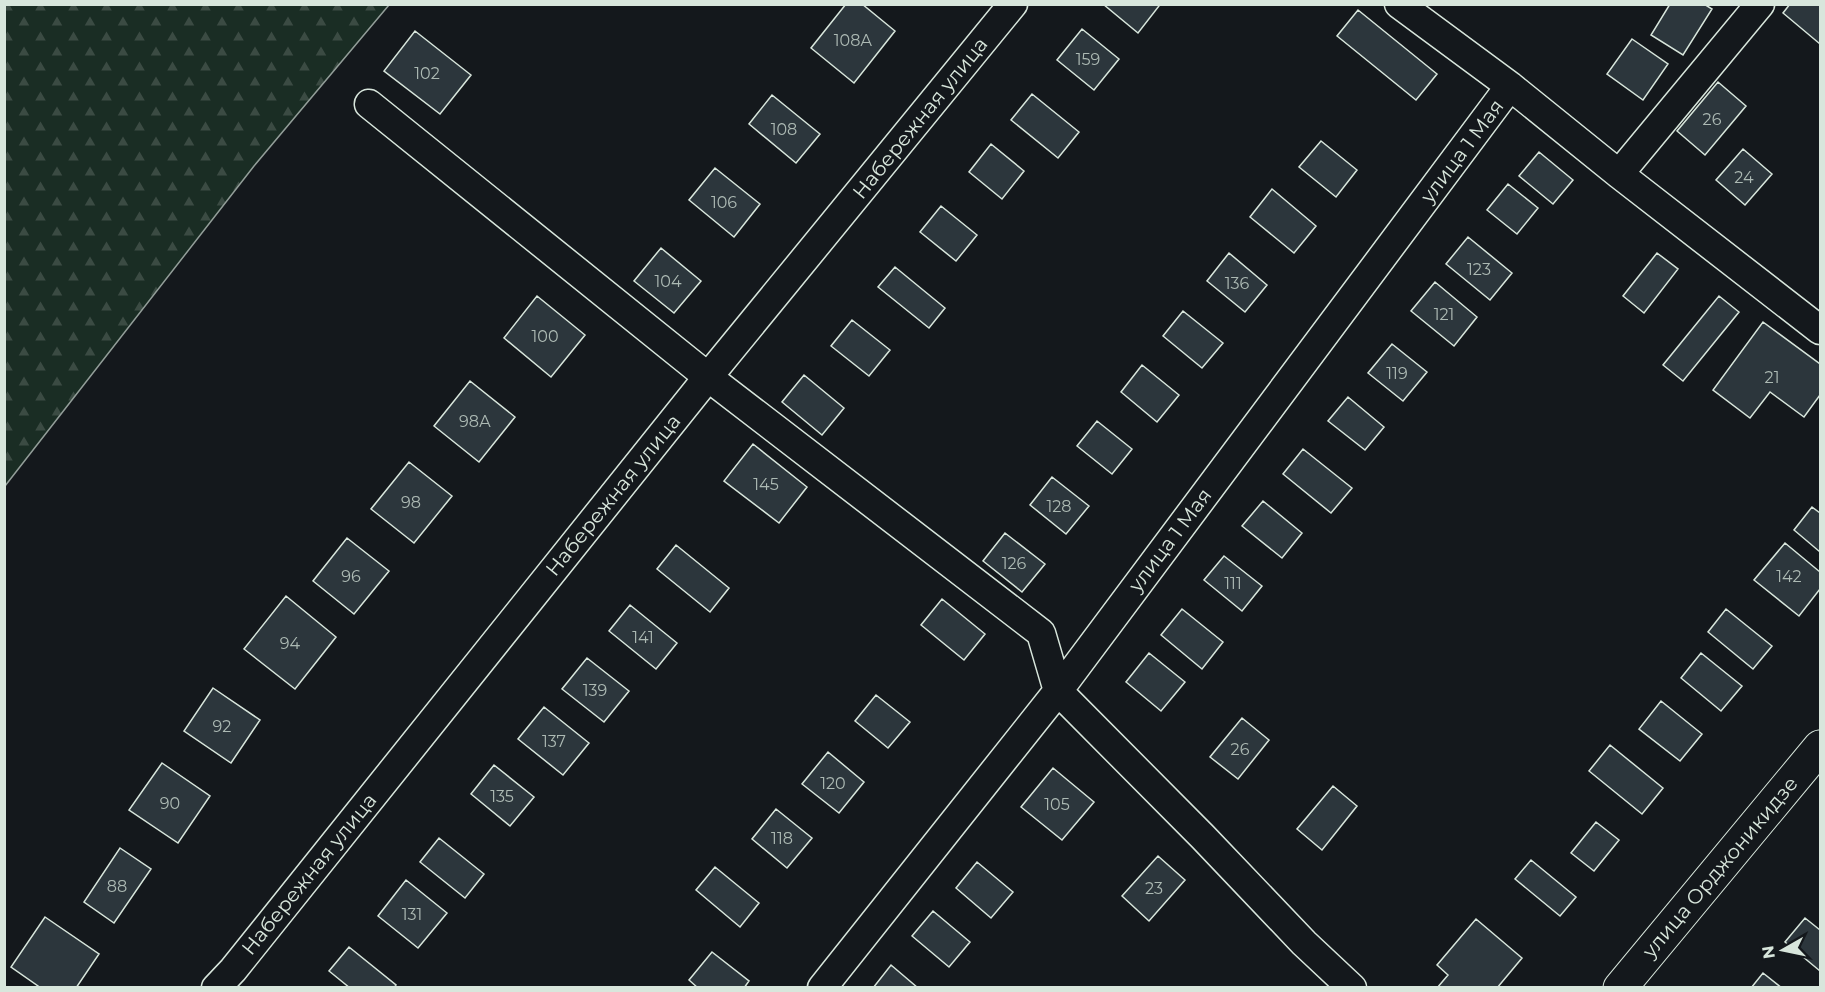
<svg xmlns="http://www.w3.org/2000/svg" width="1825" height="992" viewBox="0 0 1825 992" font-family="Montserrat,sans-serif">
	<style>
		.forest { fill: url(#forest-firs); stroke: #939e99; stroke-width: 1.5 }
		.building { fill: #2c363c; stroke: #d8e6dc; stroke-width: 1.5 }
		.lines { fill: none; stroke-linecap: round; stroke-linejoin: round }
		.street-casing { stroke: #d8e6dc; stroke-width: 31 }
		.secondary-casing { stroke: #d8e6dc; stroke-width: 35 }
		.street { stroke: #14181c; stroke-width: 28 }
		.secondary { stroke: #14181c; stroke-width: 33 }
		.labels { text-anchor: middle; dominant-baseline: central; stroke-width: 4.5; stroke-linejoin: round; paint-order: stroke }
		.number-label { font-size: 16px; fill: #adbab4 }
		.street-label { font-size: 20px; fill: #d8e6dc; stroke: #14181c }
	</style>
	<defs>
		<pattern id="forest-firs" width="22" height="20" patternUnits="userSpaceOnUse" patternTransform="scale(1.5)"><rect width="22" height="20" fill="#1a2d24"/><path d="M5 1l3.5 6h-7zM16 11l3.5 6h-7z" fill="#3b4b43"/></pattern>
	</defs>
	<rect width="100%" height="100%" fill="#14181c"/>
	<path class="forest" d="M5,4L389,5L254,166L5,486Z"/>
	<path class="building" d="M846,4H862L895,31L854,83L811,48Z
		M1103,4H1158L1159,6L1138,33Z
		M1670,4H1704L1712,9L1683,55L1651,35Z
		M1790,4H1820V44L1783,13Z
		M1358,10L1437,74L1416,100L1337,36Z
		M1082,29L1119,59L1094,90L1057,60Z
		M415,31L471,75L440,114L384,71Z
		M1632,39L1668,64L1643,100L1607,74Z
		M1718,82L1746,106L1705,155L1677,131Z
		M1032,94L1079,132L1058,158L1011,120Z
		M772,95L820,134L796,163L749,124Z
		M1321,141L1357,170L1336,197L1299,167Z
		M991,144L1024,171L1002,199L969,172Z
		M1743,149L1772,174L1745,205L1716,180Z
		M1539,152L1573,180L1553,204L1519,176Z
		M715,168L760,204L734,237L689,200Z
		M1508,184L1538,208L1517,234L1487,210Z
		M1272,189L1316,226L1294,253L1250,217Z
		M941,206L977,235L956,261L920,232Z
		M1468,237L1512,273L1490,300L1446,264Z
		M661,248L701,281L674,313L634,281Z
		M1229,253L1267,285L1245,312L1207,281Z
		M1657,253L1678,269L1644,313L1623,296Z
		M895,267L945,308L929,328L878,287Z
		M1435,282L1477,317L1454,346L1411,311Z
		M537,296L585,335L551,377L504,338Z
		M1719,296L1739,312L1683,381L1663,365Z
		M1183,311L1223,343L1202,368L1163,336Z
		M852,320L890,350L869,376L831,346Z
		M1763,322L1820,364V395L1804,417L1770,392L1750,418L1713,390Z
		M1392,344L1427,372L1403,401L1368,373Z
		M1142,365L1179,395L1157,422L1121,392Z
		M804,375L844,408L822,435L782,402Z
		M470,381L515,417L479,462L434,426Z
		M1348,397L1384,427L1365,450L1328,421Z
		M1097,421L1132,449L1112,474L1077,446Z
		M753,444L807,487L779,523L724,481Z
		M1303,449L1352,488L1331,513L1283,474Z
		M409,462L452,496L414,543L371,509Z
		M1052,477L1089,506L1066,534L1030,505Z
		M1263,501L1302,533L1282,558L1242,526Z
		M1812,507L1820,513V552L1794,530Z
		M1005,533L1045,564L1022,592L983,561Z
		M347,538L389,571L354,614L313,581Z
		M1785,543L1820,572V589L1799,616L1754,580Z
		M676,545L729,588L710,612L657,569Z
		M1224,556L1262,586L1242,611L1204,580Z
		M286,596L336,637L295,689L244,649Z
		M942,599L985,634L964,660L921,625Z
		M630,605L677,643L656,669L609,631Z
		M1182,609L1223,642L1202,669L1161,635Z
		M1726,609L1772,646L1753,669L1708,632Z
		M1149,653L1185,682L1161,711L1126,682Z
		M1701,653L1742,686L1721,711L1681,678Z
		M587,658L629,691L604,722L562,689Z
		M213,688L260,720L231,763L184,731Z
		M876,695L910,722L888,748L855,721Z
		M1661,701L1702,734L1680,761L1639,729Z
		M544,707L589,743L563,775L518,739Z
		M1242,718L1269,740L1238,779L1210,757Z
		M1610,745L1663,788L1642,814L1589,771Z
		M828,752L864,782L839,813L802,784Z
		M162,763L210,796L178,843L129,810Z
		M494,765L534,797L510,826L471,794Z
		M1053,768L1094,802L1062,840L1021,807Z
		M1333,786L1357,806L1322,850L1297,829Z
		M776,809L812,838L787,868L752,839Z
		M1596,822L1619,840L1594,871L1571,853Z
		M439,838L484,874L465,898L420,862Z
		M120,848L151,869L114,923L84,902Z
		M1158,856L1185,880L1149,921L1122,896Z
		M1531,860L1576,897L1560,916L1515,879Z
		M977,862L1013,892L991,918L956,888Z
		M715,867L759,903L740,927L696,890Z
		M406,880L447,913L418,948L378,916Z
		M933,911L970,942L949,967L912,936Z
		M45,917L99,954L76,988H41L11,967Z
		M1805,918L1820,930V971L1785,942Z
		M1476,919L1522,958L1497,988H1437L1448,975L1437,965Z
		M349,947L396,985L394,988H350L329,971Z
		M712,952L749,981L744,988H698L689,980Z
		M891,965L918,988H873Z
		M1763,973L1782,988H1751Z"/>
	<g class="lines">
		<defs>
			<path id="street" d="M1399,4L1510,86L1619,174L1820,330
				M369,104L708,377L1041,633L1058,691L1203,837L1304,943L1352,988
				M1619,174L1760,4
				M216,988L233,970L708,377L1013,4
				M822,988L1058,691L1510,86"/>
			<path id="secondary" d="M1620,988L1820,747"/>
		</defs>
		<use href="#street" class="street-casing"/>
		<use href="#secondary" class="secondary-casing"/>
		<use href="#street" class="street"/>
		<use href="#secondary" class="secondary"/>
	</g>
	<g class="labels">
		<g class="number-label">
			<text x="853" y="40">108А</text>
			<text x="1088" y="59">159</text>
			<text x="427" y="73">102</text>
			<text x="1712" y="119">26</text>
			<text x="784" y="129">108</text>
			<text x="1744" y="177">24</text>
			<text x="724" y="202">106</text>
			<text x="1479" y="269">123</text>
			<text x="668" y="281">104</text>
			<text x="1237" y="283">136</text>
			<text x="1444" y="314">121</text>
			<text x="545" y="336">100</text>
			<text x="1397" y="373">119</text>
			<text x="1772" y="377">21</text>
			<text x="475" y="421">98А</text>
			<text x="766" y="484">145</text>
			<text x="411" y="502">98</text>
			<text x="1059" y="506">128</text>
			<text x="1014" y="563">126</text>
			<text x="351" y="576">96</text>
			<text x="1789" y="576">142</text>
			<text x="1233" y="583">111</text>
			<text x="643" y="637">141</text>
			<text x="290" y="643">94</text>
			<text x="595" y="690">139</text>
			<text x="222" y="726">92</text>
			<text x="554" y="741">137</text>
			<text x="1240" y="749">26</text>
			<text x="833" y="783">120</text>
			<text x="502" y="796">135</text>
			<text x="170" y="803">90</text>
			<text x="1057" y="804">105</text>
			<text x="782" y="838">118</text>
			<text x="117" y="886">88</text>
			<text x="1154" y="888">23</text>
			<text x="412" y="914">131</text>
		</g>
		<g class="street-label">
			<text transform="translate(920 118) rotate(-51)">Набережная улица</text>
			<text transform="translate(1462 151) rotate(-53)">улица 1 Мая</text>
			<text transform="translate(613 495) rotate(-51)">Набережная улица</text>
			<text transform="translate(1170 540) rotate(-53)">улица 1 Мая</text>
			<text transform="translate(1720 867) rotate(-50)">улица Орджоникидзе</text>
			<text transform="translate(309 874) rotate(-51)">Набережная улица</text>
		</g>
	</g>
	<rect width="1825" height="992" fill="none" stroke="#d8e6dc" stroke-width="12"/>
	<g transform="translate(1783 950) rotate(261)" stroke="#14181c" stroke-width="4.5" paint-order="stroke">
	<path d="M0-4.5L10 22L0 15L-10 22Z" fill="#d8e6dc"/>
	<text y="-9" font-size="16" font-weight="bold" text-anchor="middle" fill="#d8e6dc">N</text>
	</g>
</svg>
